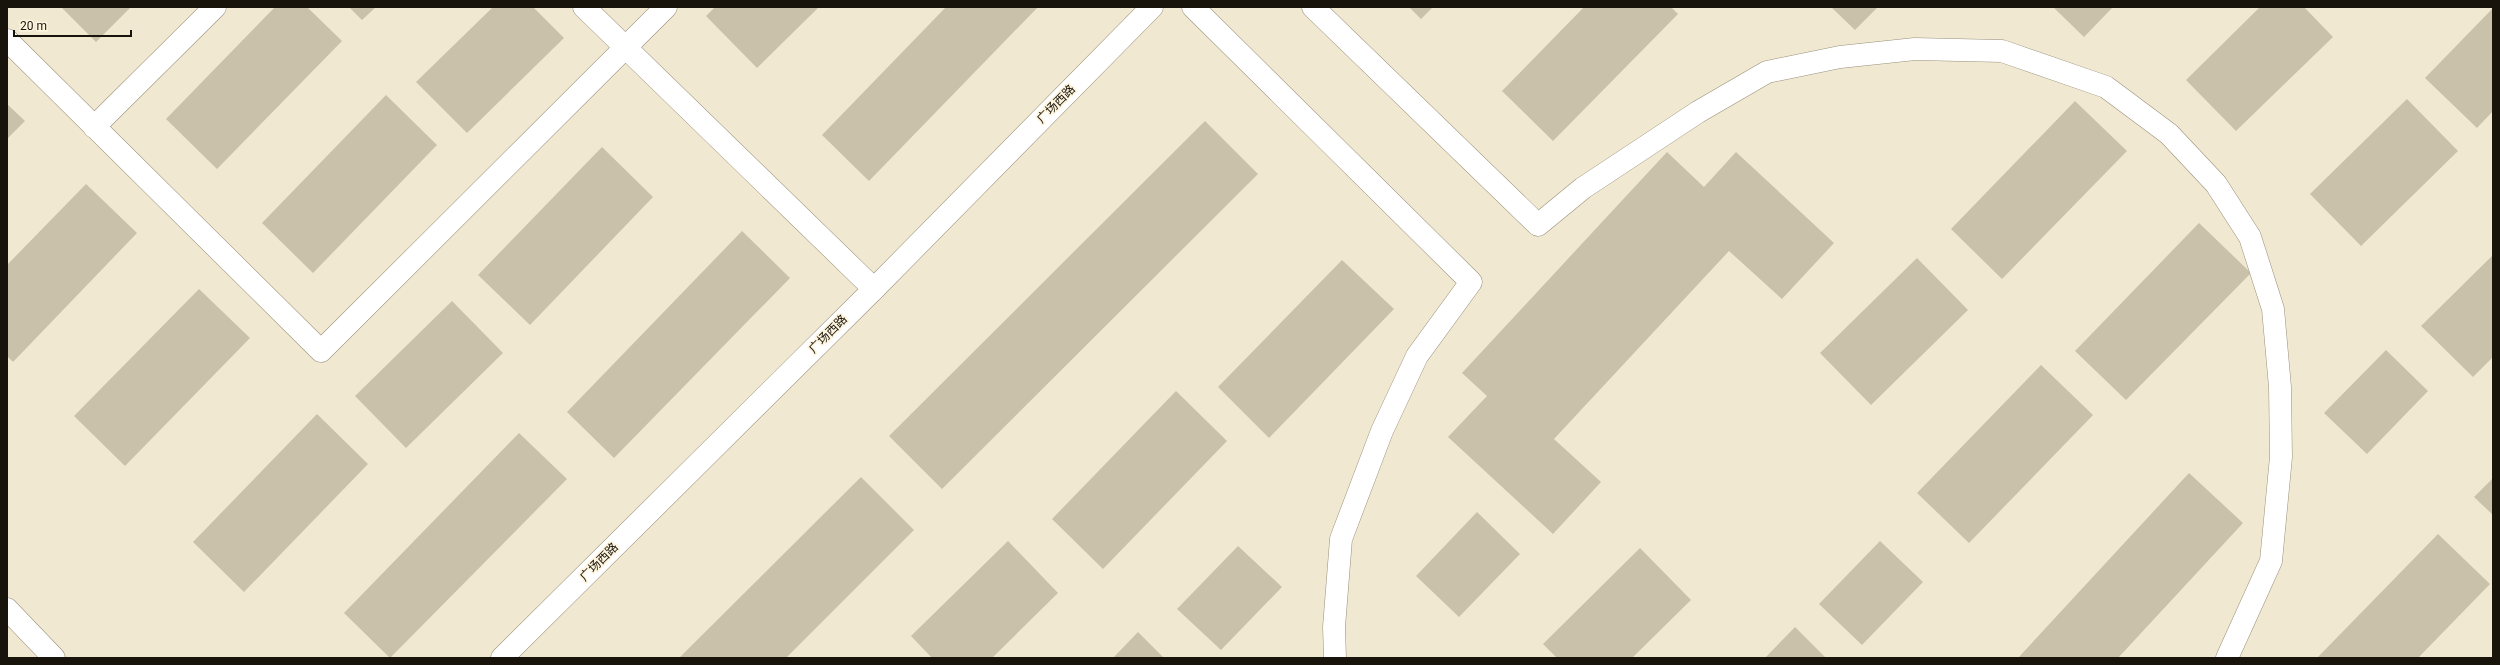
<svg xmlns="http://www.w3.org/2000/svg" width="2500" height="665" viewBox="0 0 2500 665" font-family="Roboto,'Noto Sans SC',sans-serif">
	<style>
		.building { fill: #cac1ab }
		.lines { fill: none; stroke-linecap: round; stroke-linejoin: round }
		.minor-casing { stroke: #99907b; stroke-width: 23 }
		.major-casing { stroke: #99907b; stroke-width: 23 }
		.minor { stroke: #fff; stroke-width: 22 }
		.major { stroke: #fff; stroke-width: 22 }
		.labels { text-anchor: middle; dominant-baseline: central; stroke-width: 3.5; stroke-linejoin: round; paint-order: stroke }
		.street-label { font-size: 12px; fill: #18140c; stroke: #fff5de }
	</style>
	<rect width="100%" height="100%" fill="#f1e8d1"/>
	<path class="building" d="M61,7H131L96,42Z
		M275,7H307L342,41L217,169L166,119Z
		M349,7H376L362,20Z
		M493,7H533L564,38L467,133L416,82Z
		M715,7H819L757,68L706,16Z
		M946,7H1038L869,181L822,135Z
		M1409,7H1433L1421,19Z
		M1584,7H1671L1678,14L1553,141L1502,91Z
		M1831,7H1878L1855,30Z
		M2053,7H2113L2084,37Z
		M2260,7H2304L2333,37L2236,131L2186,80Z
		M2493,8V111L2477,128L2425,78Z
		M386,95L437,145L313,273L262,223Z
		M2407,99L2458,151L2361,246L2310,194Z
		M2075,101L2127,151L2002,279L1951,229Z
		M7,104L25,121L7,139Z
		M1205,121L1258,174L942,489L889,436Z
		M602,147L653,197L530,325L478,275Z
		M1667,152L1704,187L1736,152L1834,243L1782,299L1729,251L1554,439L1601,482L1553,534L1448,437L1487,396L1462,373Z
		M86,184L137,233L13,362L7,356V265Z
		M2199,223L2251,273L2126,400L2075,351Z
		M742,231L790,278L614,458L567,412Z
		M2493,255V357L2473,377L2421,326Z
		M1917,258L1968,310L1871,405L1820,353Z
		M1342,260L1394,309L1269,438L1218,387Z
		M199,289L250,338L125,466L74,416Z
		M452,301L503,353L406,448L355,396Z
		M2386,350L2428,391L2367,454L2324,413Z
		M2041,365L2093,415L1969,543L1917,493Z
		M1176,391L1227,441L1103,569L1052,519Z
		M317,414L368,464L244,592L193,542Z
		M519,433L567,479L390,658L344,613Z
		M2189,473L2243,523L2118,658H2018Z
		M861,477L914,530L786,658H679Z
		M2493,478V515L2474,497Z
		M1477,512L1520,554L1459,617L1416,576Z
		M2438,534L2490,584L2418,658H2317Z
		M1008,541L1058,593L992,658H932L911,636Z
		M1880,541L1923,582L1862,645L1819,604Z
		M1238,546L1282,587L1221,650L1177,609Z
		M1640,548L1691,600L1632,658H1557L1543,644Z
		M1795,627L1826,658H1765Z
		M1138,632L1164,658H1113Z"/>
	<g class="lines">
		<defs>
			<path id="minor" d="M584,7L874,289
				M1193,7L1471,282L1417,356L1382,431L1341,539L1334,627L1335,658
				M1313,7L1538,225L1583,188L1698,112L1767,72L1840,57L1915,49L2002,51L2106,87L2169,134L2216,184L2250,237L2273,309L2280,387L2281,457L2271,561L2227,658
				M7,40L321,351L666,7
				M94,127L215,7"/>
			<path id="major" d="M7,609L54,658
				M502,658L874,289L1152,7"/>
		</defs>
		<use href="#minor" class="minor-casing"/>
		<use href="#major" class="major-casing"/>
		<use href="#minor" class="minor"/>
		<use href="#major" class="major"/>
	</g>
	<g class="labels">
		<g class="street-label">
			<text transform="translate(1056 104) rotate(-45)">广场西路</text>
			<text transform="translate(828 334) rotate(-45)">广场西路</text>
			<text transform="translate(599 562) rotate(-45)">广场西路</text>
		</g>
	</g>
	<rect width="2500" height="665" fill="none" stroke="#18140c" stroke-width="16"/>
	<path d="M14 30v6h117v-6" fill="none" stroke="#18140c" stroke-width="2"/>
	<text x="20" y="30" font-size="12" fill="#18140c" stroke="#fff5de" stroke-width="3" paint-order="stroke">20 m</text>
</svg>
